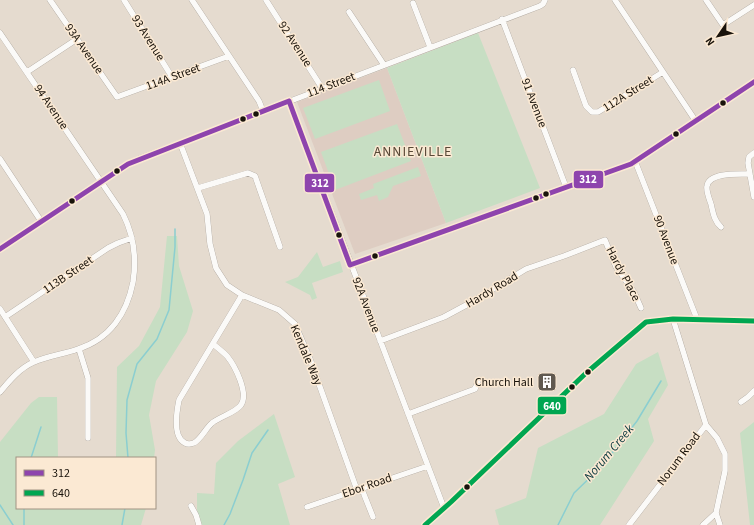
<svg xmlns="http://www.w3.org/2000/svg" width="754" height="525" viewBox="0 0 754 525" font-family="'Source Sans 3',sans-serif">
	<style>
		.education { fill: #decdc2 }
		.green { fill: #c7dec3 }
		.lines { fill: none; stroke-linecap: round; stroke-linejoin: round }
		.stream { stroke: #8bced0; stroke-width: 1.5 }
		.minor-casing { stroke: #a59d94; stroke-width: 6 }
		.minor { stroke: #fbfaf8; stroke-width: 5.5 }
		.bus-1-casing { stroke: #fbe9d3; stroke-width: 8 }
		.bus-2-casing { stroke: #fbe9d3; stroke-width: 8 }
		.bus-1 { stroke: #8e44ad; stroke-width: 5 }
		.bus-2 { stroke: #00a651; stroke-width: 5 }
		.bus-dot { fill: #19130b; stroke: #fbe9d3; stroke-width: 1.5 }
		.labels { text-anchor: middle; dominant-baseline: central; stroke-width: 3; stroke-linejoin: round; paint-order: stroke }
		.street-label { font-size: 12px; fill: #19130b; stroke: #fbe9d3 }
		.poi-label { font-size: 12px; fill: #19130b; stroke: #fbe9d3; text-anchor: end }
		.water-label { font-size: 13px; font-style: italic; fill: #0d3c40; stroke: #fbe9d3 }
		.quarter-label { font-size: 14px; letter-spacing: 1px; fill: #584937; stroke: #fbe9d3 }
		.line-badge { stroke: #fbe9d3; stroke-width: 1.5 }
		.badge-label { font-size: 11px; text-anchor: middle; font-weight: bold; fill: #fff }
	</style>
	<rect width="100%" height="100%" fill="#e5dbcf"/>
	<path class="education" d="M387,68L446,223L355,254L297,102Z"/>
	<path class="green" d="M478,33L540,188L446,223L387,68Z
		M379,80L390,111L315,139L303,108Z
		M397,124L411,161L335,190L321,152Z
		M418,167L421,176L393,186L388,197L379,201L377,195L361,200L359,194L374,188L373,184Z
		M167,236H177L179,266L193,311L187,332L156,381L149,415L155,450L154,458H116L117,367L139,346L160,307Z
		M317,252L323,267L340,261L343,272L312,283L317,298L312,300L310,295L285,282L298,277Z
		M658,352L668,385L648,419L654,441L600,525H499L495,510L526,498L538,448L604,414L636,364Z
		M39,397H57L58,458H17V508H146L141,525H0V442L31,403Z
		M274,414L295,477L278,484L290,525H200L197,509V493L214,494L216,463L238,441Z
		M754,422V525H750L740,433Z"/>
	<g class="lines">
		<path class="stream" d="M31,458L41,427
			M128,458L126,433L127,400L137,364L157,339L169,310L175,247V229
			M0,505L13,525
			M24,508V525
			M122,525L125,508
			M224,525L230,514L243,480L252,453L268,430
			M558,525L574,493L601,467L637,421L661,381"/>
		<defs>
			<path id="minor" d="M50,0L117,97L229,56
				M124,0L172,77
				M192,0L259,101L263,111
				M266,0L322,88
				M615,0L695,120
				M706,0L723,25L754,5
				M413,3L430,47
				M349,12L384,65
				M502,19L566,187
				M0,33L123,214C134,236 137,257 133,282C127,313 110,339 78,349C64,354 48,356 34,362C20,368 10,380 0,392
				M573,70L586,106L592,112H598L663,72
				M27,72L77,39
				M289,101L444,508
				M180,143L207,214L210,244L216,268L227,285L242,295L279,310L295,324L310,359L357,490L363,492L373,517
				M754,153L749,157L748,163L754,197
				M0,159L41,221
				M635,161L697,319
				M198,188L248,173L255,176L280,247
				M721,227C714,221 713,212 711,204C709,198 706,191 707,186C709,172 739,174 750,174
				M0,249L117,171L138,159L540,6L543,4L545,0
				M350,265L631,164L754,82
				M0,309L34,362
				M5,317L108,248L118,243L132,238
				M673,319L706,425L717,438L725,454V471L716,513L703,525
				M380,341L444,317L470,303L526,269L564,256L605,240L616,267L634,292L641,308
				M213,344C218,348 223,352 227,356C235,366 249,393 241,405C235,413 221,416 212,423C206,428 201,439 194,443C191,444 187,444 185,443C172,437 177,410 179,400L242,295
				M79,349L88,378V438
				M741,402L748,397L754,391
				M408,414L475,389L478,381
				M191,506L196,515L199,525
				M307,507L428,466
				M716,513L720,525
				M425,525L451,502L585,374L633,332L646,322L673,319L754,321
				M629,525L706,425"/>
		</defs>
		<use href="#minor" class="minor-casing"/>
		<use href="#minor" class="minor"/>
		<defs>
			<path id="bus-1" d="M289,101L350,265
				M0,249L128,164L289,101
				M350,265L631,164L754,82"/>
			<path id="bus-2" d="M425,525L451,502L585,374L646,322L673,319L754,321"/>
		</defs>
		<use href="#bus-1" class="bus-1-casing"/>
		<use href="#bus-2" class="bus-2-casing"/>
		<use href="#bus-1" class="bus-1"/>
		<use href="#bus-2" class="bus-2"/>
	</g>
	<defs>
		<symbol id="building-square" viewBox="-11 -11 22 22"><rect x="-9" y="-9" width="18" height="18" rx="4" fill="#605950" stroke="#fbe9d3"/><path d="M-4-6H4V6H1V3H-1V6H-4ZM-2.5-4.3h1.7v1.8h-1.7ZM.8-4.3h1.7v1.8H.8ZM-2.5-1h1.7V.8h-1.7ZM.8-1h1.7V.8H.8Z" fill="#fff"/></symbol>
	</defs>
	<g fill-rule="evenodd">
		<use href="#building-square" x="536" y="371" width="22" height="22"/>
	</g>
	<g class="bus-dot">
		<circle cx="723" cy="103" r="3.5"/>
		<circle cx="256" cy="114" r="3.5"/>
		<circle cx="243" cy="119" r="3.5"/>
		<circle cx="676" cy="134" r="3.5"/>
		<circle cx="117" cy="171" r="3.5"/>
		<circle cx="546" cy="194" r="3.5"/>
		<circle cx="536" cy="198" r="3.5"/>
		<circle cx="72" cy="201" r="3.5"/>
		<circle cx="339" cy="235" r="3.5"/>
		<circle cx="375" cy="256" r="3.5"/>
		<circle cx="588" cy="372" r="3.5"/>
		<circle cx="572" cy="387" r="3.5"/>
		<circle cx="467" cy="487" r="3.5"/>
	</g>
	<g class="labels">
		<g class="street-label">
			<text transform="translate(148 38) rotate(58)">93 Avenue</text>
			<text transform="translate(295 44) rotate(57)">92 Avenue</text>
			<text transform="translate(84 49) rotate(55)">93A Avenue</text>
			<text transform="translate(173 77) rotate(-20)">114A Street</text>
			<text transform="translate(331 85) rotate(-21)">114 Street</text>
			<text transform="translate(628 94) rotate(-32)">112A Street</text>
			<text transform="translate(534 103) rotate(69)">91 Avenue</text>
			<text transform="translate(51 107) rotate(56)">94 Avenue</text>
			<text transform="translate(666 240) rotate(69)">90 Avenue</text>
			<text transform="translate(623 274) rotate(62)">Hardy Place</text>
			<text transform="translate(68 275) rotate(-34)">113B Street</text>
			<text transform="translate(492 290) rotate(-31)">Hardy Road</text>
			<text transform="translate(366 305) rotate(69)">92A Avenue</text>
			<text transform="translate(306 355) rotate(67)">Kendale Way</text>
			<text transform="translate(679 459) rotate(-53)">Norum Road</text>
			<text transform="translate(367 486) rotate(-19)">Ebor Road</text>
		</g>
		<g class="poi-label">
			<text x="533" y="382">Church Hall</text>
		</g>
		<g class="water-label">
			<text transform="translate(609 453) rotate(-50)">Norum Creek</text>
		</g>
		<g class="quarter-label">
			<text x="413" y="152">ANNIEVILLE</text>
		</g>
	</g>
	<g class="line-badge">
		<rect x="573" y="170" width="31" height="19" rx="4" fill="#8e44ad"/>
		<rect x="304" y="173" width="31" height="20" rx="4" fill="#8e44ad"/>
		<rect x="537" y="396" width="30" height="19" rx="4" fill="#00a651"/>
	</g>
	<g class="badge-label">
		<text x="588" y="183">312</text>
		<text x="320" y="187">312</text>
		<text x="552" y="410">640</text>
	</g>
	<rect x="16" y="457" width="140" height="52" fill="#fbe9d3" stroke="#a19383"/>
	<rect x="24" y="470" width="20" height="6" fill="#8e44ad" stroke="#a19383"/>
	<text x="52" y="477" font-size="12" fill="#19130b">312</text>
	<rect x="24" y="490" width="20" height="6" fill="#00a651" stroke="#a19383"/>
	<text x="52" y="497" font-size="12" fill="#19130b">640</text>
	<g transform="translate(718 36) rotate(236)" stroke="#fbe9d3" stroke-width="3" paint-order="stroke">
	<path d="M0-3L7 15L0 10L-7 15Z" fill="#19130b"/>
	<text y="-6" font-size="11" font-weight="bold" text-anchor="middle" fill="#19130b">N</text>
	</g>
</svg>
